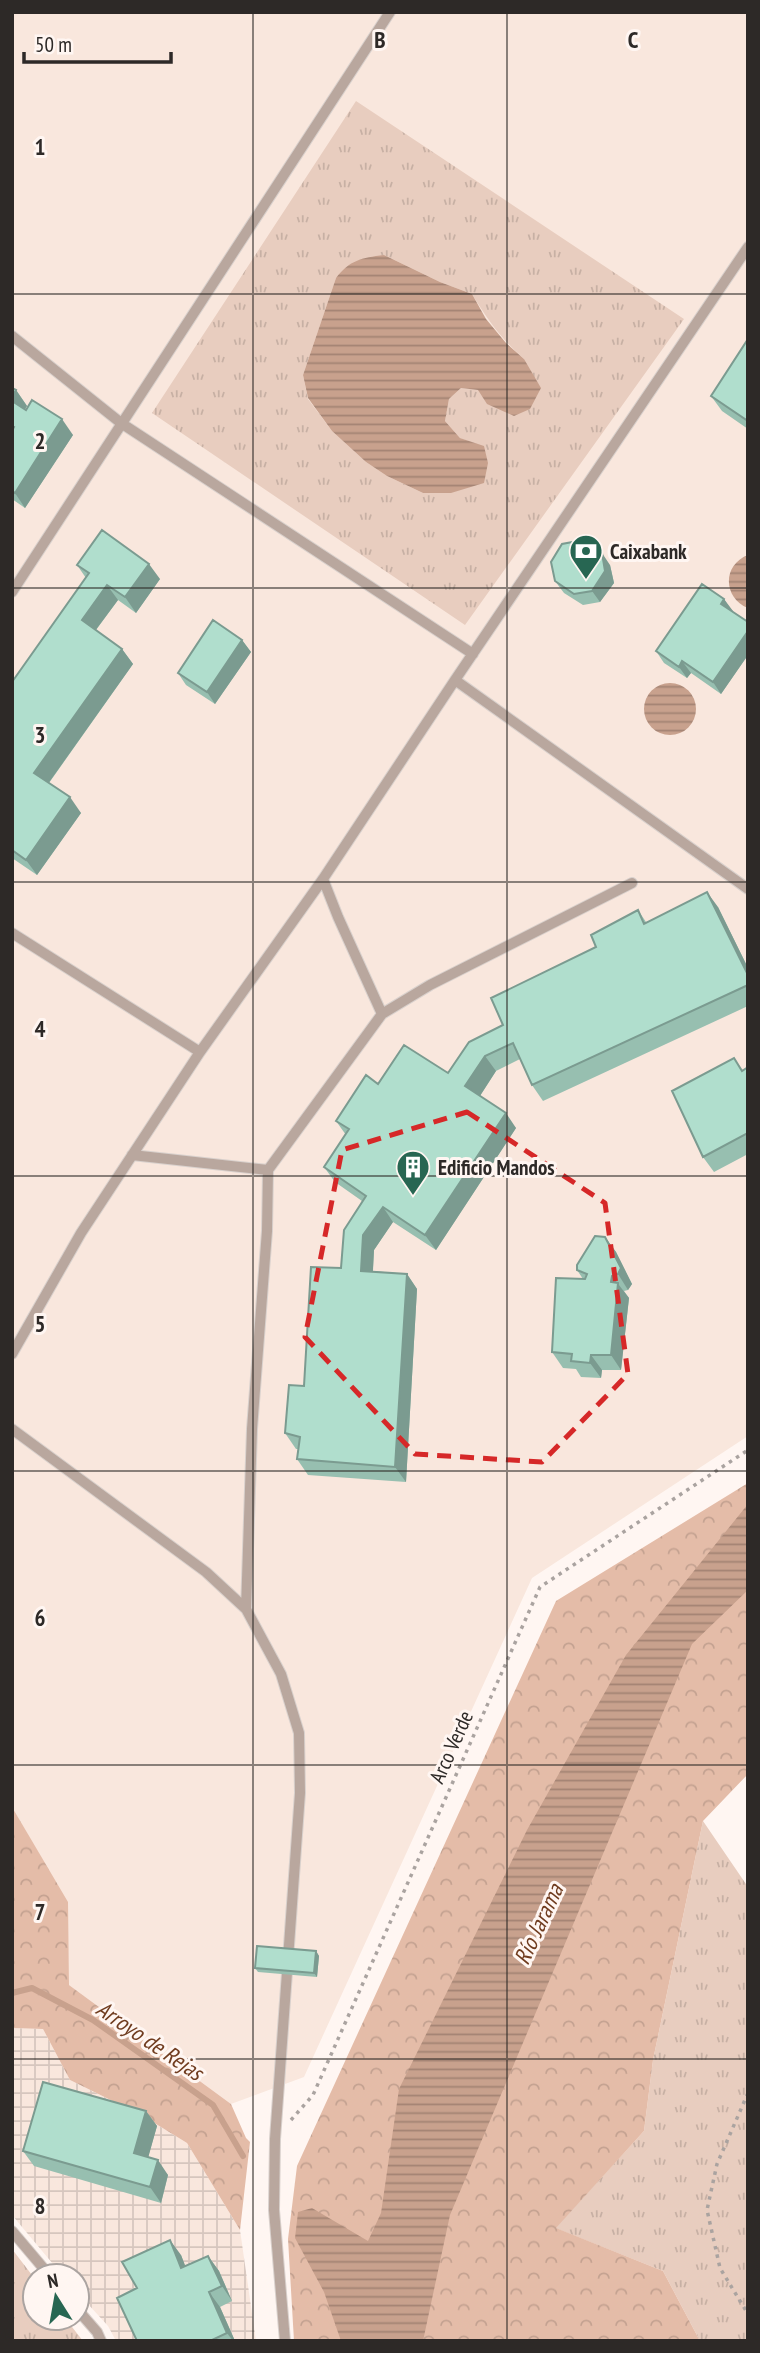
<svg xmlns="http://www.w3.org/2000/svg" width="760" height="2353" viewBox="0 0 760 2353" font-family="'PT Sans Narrow',sans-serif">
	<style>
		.built { fill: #f9e7dd }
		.industrial { fill: url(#industrial-grid) }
		.grass { fill: url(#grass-tufts); fill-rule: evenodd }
		.forest { fill: url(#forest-crowns) }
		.water { fill: url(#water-rules) }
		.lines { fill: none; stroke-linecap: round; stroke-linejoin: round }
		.stream { stroke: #c8a18d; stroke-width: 6 }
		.lane-casing { stroke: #d9d1cd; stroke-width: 12 }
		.path { stroke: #aaa3a0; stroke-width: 3.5; stroke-dasharray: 3.5 5; stroke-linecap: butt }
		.lane { stroke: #b9a79e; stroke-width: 10 }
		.wall { fill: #97bfb0 }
		.shaded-wall { fill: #7b9b90 }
		.building { fill: #b0decd; stroke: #7b9b90; stroke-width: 2 }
		.marked { fill: none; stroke: #d62828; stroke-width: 5; stroke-dasharray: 14 9; stroke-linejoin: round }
		.grid { fill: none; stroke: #2d2927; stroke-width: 2; stroke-opacity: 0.55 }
		.labels { text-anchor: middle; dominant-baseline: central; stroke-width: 6; stroke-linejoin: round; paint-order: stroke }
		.poi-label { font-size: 21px; font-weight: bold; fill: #2d2927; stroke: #fff6f2; text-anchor: start }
		.street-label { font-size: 21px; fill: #2d2927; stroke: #fff6f2 }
		.water-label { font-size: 23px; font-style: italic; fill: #703c1f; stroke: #fff6f2 }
		.grid-label { font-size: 23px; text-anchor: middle; font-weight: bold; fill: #2d2927; stroke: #fff6f2; stroke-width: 6; stroke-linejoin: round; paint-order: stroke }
	</style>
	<defs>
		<pattern id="industrial-grid" width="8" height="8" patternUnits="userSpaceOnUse" patternTransform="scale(1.75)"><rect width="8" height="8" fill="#f9e7dd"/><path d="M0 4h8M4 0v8" fill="none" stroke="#d6c6be"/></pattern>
		<pattern id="grass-tufts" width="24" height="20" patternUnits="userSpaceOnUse" patternTransform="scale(1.75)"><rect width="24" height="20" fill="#e8cdbf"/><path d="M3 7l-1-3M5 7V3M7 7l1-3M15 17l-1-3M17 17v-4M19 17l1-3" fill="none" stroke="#c7b0a4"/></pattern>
		<pattern id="forest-crowns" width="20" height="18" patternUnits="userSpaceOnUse" patternTransform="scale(1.75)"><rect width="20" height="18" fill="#e4bca8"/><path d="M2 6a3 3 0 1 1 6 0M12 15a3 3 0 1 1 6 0" fill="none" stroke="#c4a291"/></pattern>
		<pattern id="water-rules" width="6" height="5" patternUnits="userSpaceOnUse" patternTransform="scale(1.75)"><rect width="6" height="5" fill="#c8a18d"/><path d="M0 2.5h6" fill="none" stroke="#a38373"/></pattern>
	</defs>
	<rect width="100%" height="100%" fill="#fff6f2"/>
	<path class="built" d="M12,12H748V1436L532,1578L304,2077L231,2104L69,1985L67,1902L12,1807Z"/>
	<path class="industrial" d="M12,2028L43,2029L70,2080L143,2116L187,2143L240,2230L256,2341H116L108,2326L77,2292V2276H63L12,2215Z"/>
	<path class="grass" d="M356,101L684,319L465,625L152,413ZM384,255L440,282L472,294C487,319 502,340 524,359L479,390L461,388L449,399L445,421L460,438L484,447L423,493L387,476L366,462L332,431L308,399L303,375L336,278Z
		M703,1821L748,1887V2341H700L663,2271L555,2228L644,2131L653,2060Z
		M12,2249L35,2279V2318H65L83,2341H12Z"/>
	<path class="forest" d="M748,1483V1774L703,1821L653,2060L644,2131L556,2228L663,2271L700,2341H294L288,2239L297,2166L556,1601Z
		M12,1807L68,1902L69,1985L231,2104L246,2138L250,2142L240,2230L187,2143L143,2116L70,2080L43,2029L12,2028Z"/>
	<path class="water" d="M384,255L440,282L472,294L486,319L506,343L524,359L541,388L530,409L514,416L487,404L478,390L461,388L449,399L445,421L460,438L484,446L488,463L484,483L451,493H423L387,476L366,462L332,431L308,398L303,375L336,278C350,260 361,258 384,255Z
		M748,555V608C723,598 722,565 748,555Z
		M644 709a26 26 0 1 1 52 0a26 26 0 1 1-52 0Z
		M748,1504V1590L692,1644L450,2215L423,2341H341L324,2292L295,2238L298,2212L312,2208L368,2241L381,2213L399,2089L527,1830L626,1655Z"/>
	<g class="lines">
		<path class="stream" d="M12,1993L32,1988L93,2020L213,2105L243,2156"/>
		<defs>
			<path id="lane" d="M12,336L121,423L473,654
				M12,592L390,12
				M455,680L748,889
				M323,879L338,917L382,1014
				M12,933L200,1052
				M132,1155L268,1170
				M12,1354L81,1233L200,1052L323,879L455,680L748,247
				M12,1429L206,1572L246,1609L281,1674L299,1733L300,1793L275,2139L274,2210L285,2341
				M246,1609L252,1429L267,1231L268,1170L382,1014L430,985L632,883
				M12,2231L50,2276
				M77,2309L97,2332L101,2341"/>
		</defs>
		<use href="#lane" class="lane-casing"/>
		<path class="path" d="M748,2093L717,2164L707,2210L720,2268L748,2314
			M291,2120L313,2095L540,1587L748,1450"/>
		<use href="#lane" class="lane"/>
	</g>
	<path class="wall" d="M748,339V429L722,411L711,396Z
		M12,388L16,390L27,406L25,409L73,435L25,508L12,499Z
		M77,565L160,579L136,613L118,600L96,630L122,649L133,664L49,783L81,813L37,875L12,858V682L86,578Z
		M610,565L614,583L600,602L583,605L564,593L555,581Z
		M724,599L732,612L748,622V655L721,694L691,673L687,678L664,663L656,651Z
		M242,640L251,652L215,704L186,685L178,673Z
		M718,907L748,968V1006L543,1101L532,1085L520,1059L496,1071L480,1096L516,1128L436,1250L393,1222L374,1250L373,1271L407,1274L417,1289L406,1482L308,1475L297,1459L298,1449H296L285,1433L304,1386L362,1201L335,1182L324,1167L346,1135L336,1121L378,1084L448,1073L638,910L646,922Z
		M734,1058L743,1071L748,1067V1154L714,1172L703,1157Z
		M605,1237L616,1252L632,1284L628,1290L624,1291L629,1298L621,1370H602L601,1378L581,1377L576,1369L563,1368L552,1352L583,1279L577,1270Z
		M316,1951L319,1956L317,1977L258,1972L255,1968Z
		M146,2111L157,2126L148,2157L168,2175L161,2203L34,2166L23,2151Z
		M181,2255L185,2266L208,2256L219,2271L232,2301L220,2307L235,2341H137V2288Z"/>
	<path class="shaded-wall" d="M16,390L27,406L21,415L12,402V397Z
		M62,419L73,435L25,508L15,493Z
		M602,553L610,565L614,583L600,602L592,591Z
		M149,564L160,579L136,613L125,597Z
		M107,585L118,600L92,635L82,620Z
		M724,599L733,611L729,616L721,604Z
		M748,631V655L721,694L713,682Z
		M242,640L251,652L215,704L207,692Z
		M122,649L133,664L45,788L34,773Z
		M682,661L691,673L687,678L679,667Z
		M70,797L81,813L37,875L26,860Z
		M707,892L718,907L748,968V975Z
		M485,1056L496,1071L476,1102L465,1086Z
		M506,1113L516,1128L436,1250L425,1235Z
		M383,1207L393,1222L374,1250L372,1286L361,1271L363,1235Z
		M605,1237L616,1252L632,1284L628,1290L618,1274Z
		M407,1274L417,1289L406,1482L395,1467Z
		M612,1276L629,1298L621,1370L611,1355Z
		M591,1355L602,1370L601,1378L590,1363Z
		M316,1951L319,1956L317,1977L314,1973Z
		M146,2111L157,2126L145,2169L134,2153Z
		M158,2160L168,2175L161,2203L150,2187Z
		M170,2240L181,2255L192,2283L181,2268Z
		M208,2256L219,2271L232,2301L222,2286Z
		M209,2292L220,2307L235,2341H233L227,2333Z"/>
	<path class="building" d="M748,339V421L711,396Z
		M12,388L16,390L12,397Z
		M32,400L62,419L15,493L12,491V431L14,427L12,426V401L26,410Z
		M102,530L149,564L125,597L107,585L82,620L122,649L34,773L70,797L26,860L12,850V682L89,573L77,565Z
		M583,540L602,553L605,571L592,591L574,594L555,581L551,562L562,544Z
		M702,584L724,599L721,604L748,622V631L713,682L682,661L679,667L656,651Z
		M213,620L242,640L207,692L178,673Z
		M707,892L748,975V985L532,1085L513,1043L485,1056L465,1086L506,1113L425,1235L383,1207L363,1235L361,1271L407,1274L395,1467L297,1459L300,1437L285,1433L289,1385L304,1386L311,1267L341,1268L344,1230L366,1196L324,1167L349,1129L336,1121L366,1075L378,1084L404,1045L448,1073L469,1042L503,1025L491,998L596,947L591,935L638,910L644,924Z
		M734,1058L742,1071L748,1067V1133L703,1157L672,1091Z
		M595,1236L605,1237L621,1268L618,1274L612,1276L611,1282L618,1283L611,1355H591L590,1363L571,1361L572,1354L552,1352L556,1278L585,1279L587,1274L577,1270V1265Z
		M257,1946L316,1951L314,1973L255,1968Z
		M43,2082L146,2111L134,2153L158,2160L150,2187L23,2151Z
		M170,2240L181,2268L208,2256L222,2286L209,2292L227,2333L210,2341H137L117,2298L137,2288L122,2262Z"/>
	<path class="marked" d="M467,1112L605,1203L628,1374L542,1462L415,1454L305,1337L342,1150Z"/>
	<path class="grid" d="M253,12V2341M507,12V2341M12,294H748M12,588H748M12,882H748M12,1176H748M12,1471H748M12,1765H748M12,2059H748"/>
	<defs>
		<symbol id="bank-pin" viewBox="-11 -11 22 30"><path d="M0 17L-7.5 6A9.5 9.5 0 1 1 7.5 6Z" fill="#276652" stroke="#fff6f2"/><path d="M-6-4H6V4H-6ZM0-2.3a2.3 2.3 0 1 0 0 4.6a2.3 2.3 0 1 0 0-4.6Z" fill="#fff"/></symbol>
		<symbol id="building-pin" viewBox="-11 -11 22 30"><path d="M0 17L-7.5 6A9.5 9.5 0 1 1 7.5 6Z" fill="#276652" stroke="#fff6f2"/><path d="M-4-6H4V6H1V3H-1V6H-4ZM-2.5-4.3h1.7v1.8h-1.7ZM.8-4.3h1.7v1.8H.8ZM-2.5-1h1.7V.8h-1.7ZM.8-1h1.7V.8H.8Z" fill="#fff"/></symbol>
	</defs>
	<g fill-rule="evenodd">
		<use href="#bank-pin" x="567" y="532" width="38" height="52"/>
		<use href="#building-pin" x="394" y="1148" width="38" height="52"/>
	</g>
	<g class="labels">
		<g class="poi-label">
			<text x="610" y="551">Caixabank</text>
			<text x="438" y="1167">Edificio Mandos</text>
		</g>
		<g class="street-label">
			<text transform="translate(451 1747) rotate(-66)">Arco Verde</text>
		</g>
		<g class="water-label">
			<text transform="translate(538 1924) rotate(-65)">Río Jarama</text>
			<text transform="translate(150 2040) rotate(34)">Arroyo de Rejas</text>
		</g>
	</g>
	<g class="grid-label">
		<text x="380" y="48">B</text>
		<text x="633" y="48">C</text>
		<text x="40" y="155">1</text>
		<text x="40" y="449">2</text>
		<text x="40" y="743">3</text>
		<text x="40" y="1037">4</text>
		<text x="40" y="1332">5</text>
		<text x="40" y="1626">6</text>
		<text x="40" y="1920">7</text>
		<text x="40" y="2214">8</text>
	</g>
	<rect width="760" height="2353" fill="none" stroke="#2d2927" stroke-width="28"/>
	<g transform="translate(56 2297) rotate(349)"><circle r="33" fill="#fff6f2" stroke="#aba4a1" stroke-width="2"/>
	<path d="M0-5L12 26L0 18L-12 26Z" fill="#276652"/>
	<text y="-10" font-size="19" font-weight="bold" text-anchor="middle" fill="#2d2927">N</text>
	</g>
	<path d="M24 52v10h147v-10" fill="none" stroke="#2d2927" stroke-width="3.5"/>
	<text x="35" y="52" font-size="21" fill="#2d2927" stroke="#fff6f2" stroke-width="5" paint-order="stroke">50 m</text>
</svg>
